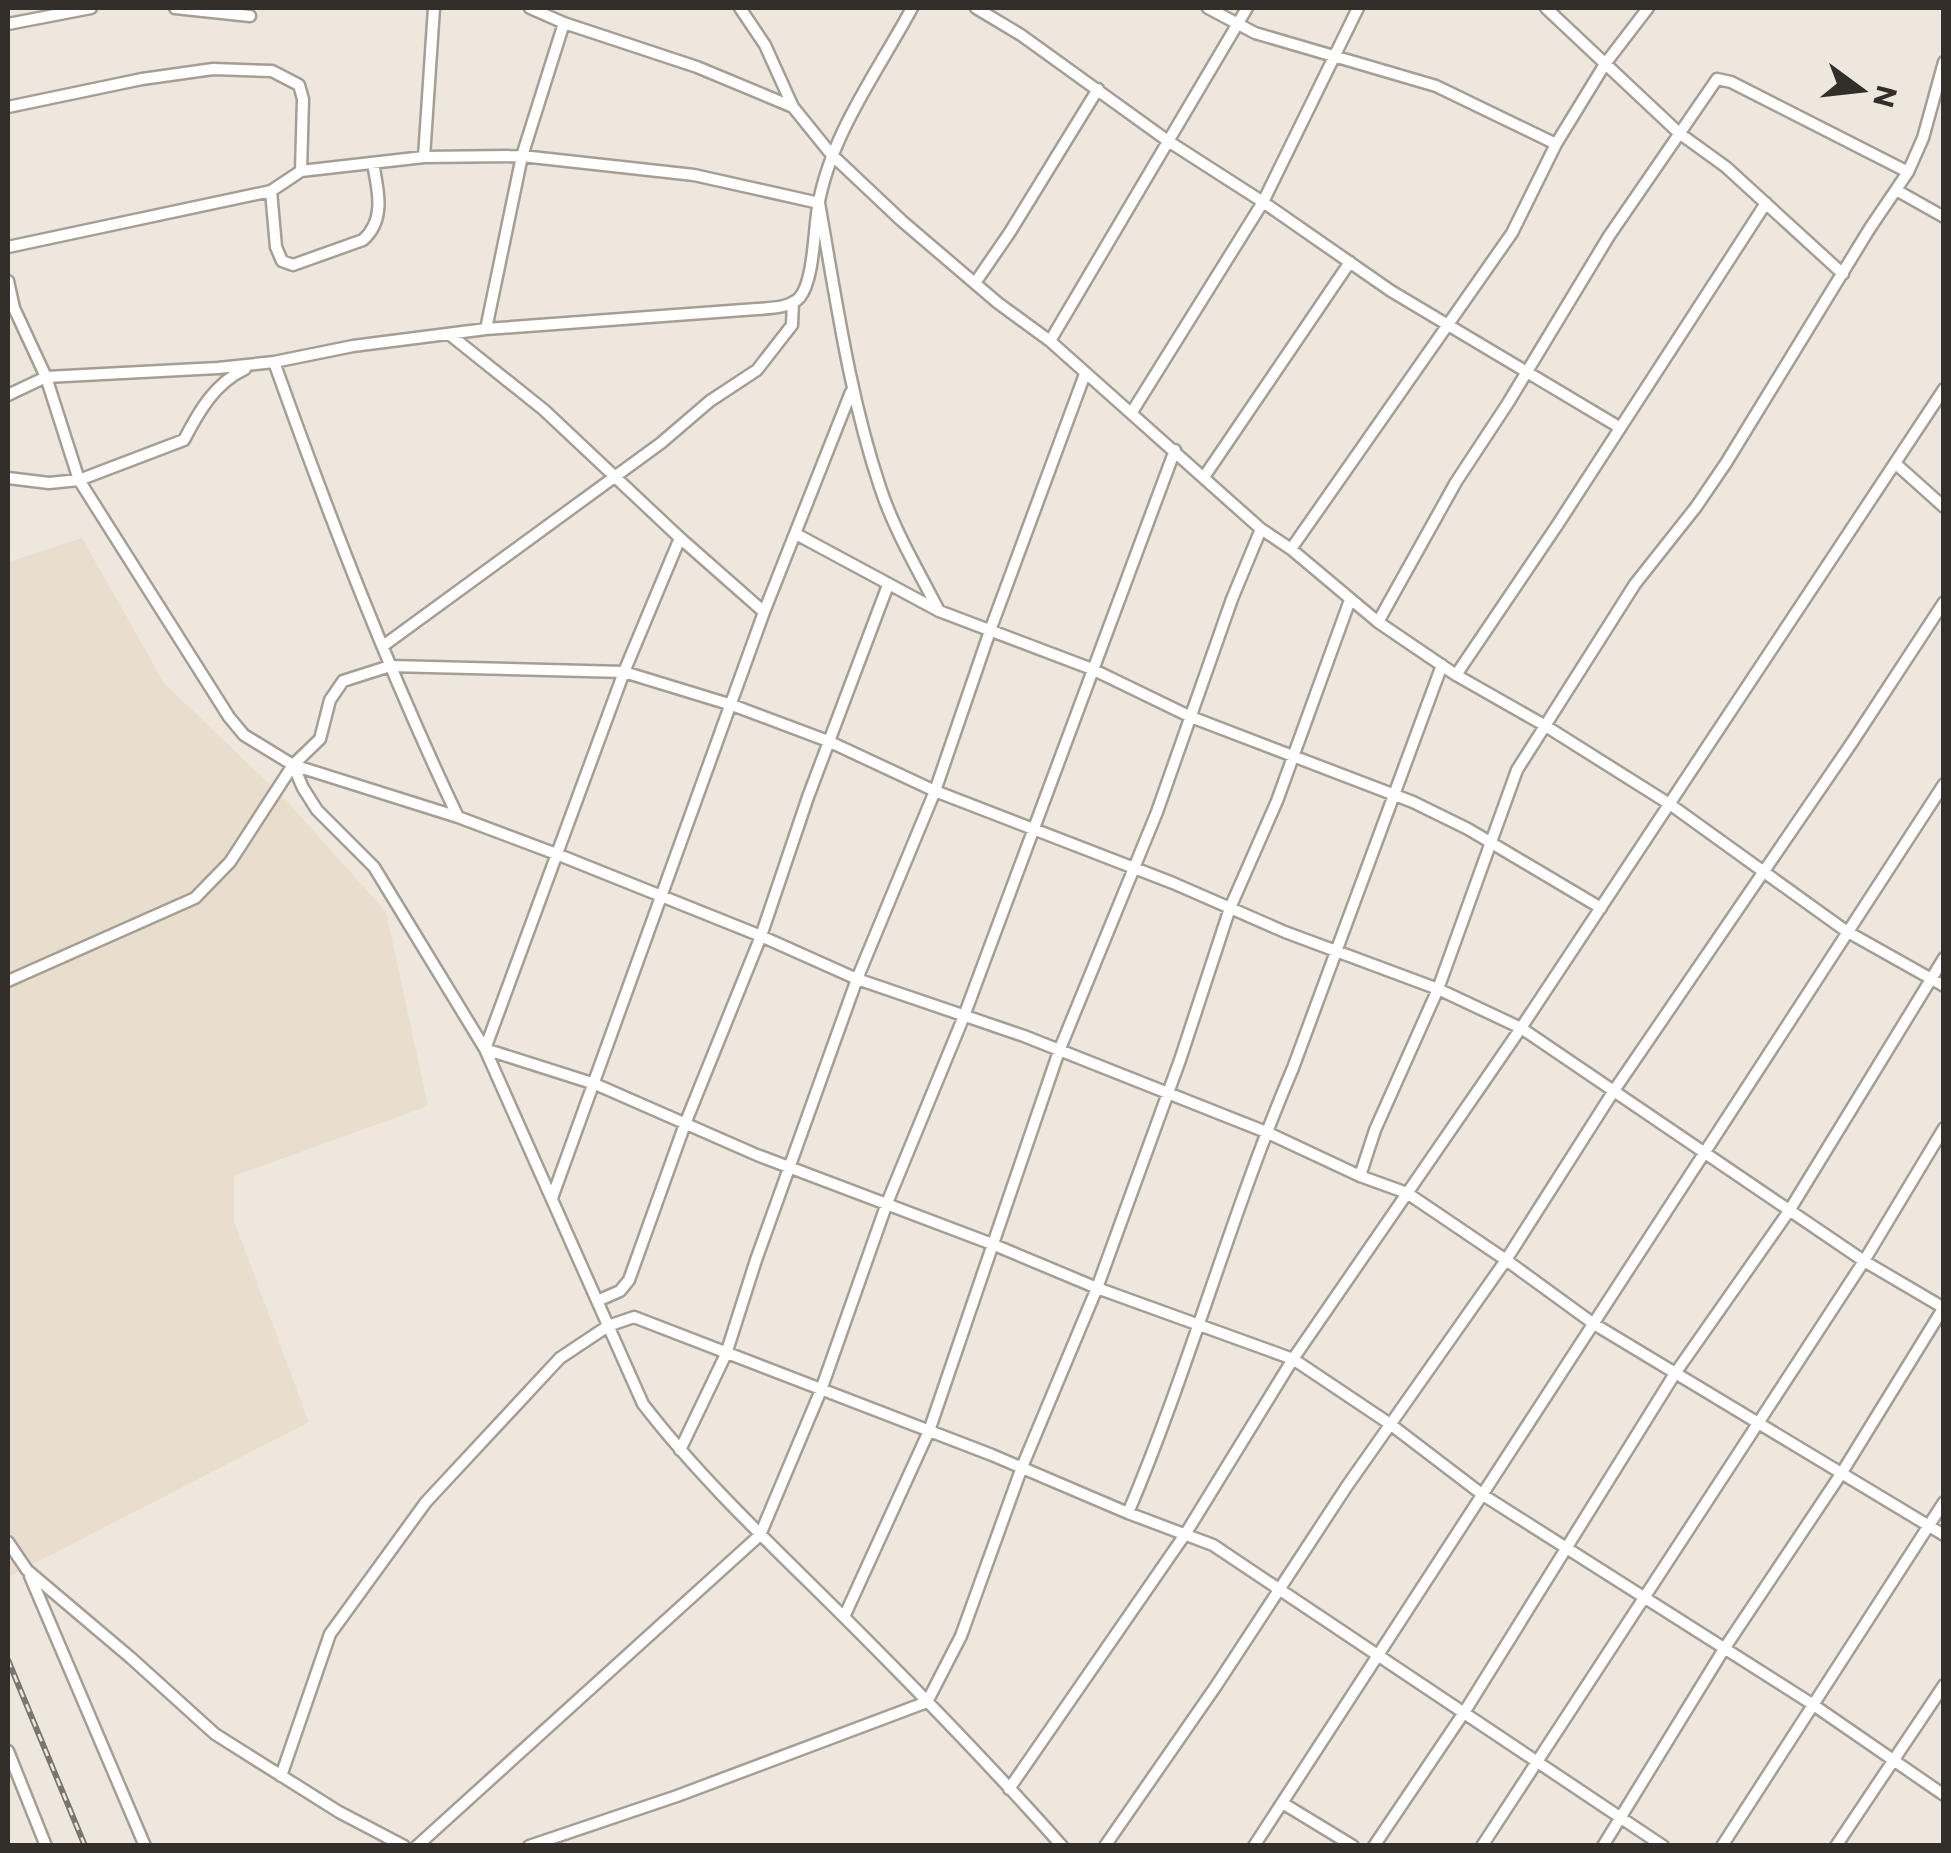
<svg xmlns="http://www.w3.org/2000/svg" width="1951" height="1853" viewBox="0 0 1951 1853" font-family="Commissioner,sans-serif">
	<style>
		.built { fill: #e9decd }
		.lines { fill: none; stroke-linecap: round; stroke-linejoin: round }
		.minor-casing { stroke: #a59e94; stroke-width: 15 }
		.minor { stroke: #fff; stroke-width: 10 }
		.rail-casing { stroke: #7a766f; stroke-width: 6 }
		.rail { stroke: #eee7dd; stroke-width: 2.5; stroke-dasharray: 8; stroke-linecap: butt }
	</style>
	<rect width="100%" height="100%" fill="#eee7dd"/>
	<path class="built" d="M82,538L164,683L287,801L386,912L428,1106L234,1176V1221L309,1422L8,1577V562Z"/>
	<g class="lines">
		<defs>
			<path id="minor" d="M175,8L250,16
				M530,8L564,23L697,67L793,107L831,154L902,221L998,303L1050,341L1261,529L1291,549L1378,622L1456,675L1544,725L1671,805L1846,931L1944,986
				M740,8L765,45L793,107
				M976,8L1021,35L1168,141L1263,202L1391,291L1619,427
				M1208,8L1255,33L1436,86L1556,144
				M1546,8L1679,133L1726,167L1843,274
				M8,24L91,8
				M8,107L142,79L213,69L272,71L299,85L303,99L301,171
				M424,157L434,8
				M1896,190L1944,217
				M271,191L276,247L282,261L293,265L363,240C386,220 378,190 373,164
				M8,247L271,191L301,171L424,157L522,156L694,175L819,203C836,298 849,394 880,487C894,530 918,570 939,611
				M8,281L14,308L46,377L79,480L229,717L244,735L293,765L303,788L317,810L374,867L485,1049L643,1404C704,1483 777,1550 847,1620C920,1693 993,1768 1062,1846
				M975,283L1010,232L1098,89
				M486,329L522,156L564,23
				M449,334L544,410L680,538L764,612
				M1050,341L1247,8
				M272,363L274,362C329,516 388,670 458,817
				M8,395L46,377L218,368L274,362L353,346L486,329L757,309C770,308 791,308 800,297C814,280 814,229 818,207C830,135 878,71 912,8
				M1132,412L1263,202L1358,8
				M1896,464L1944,507
				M1204,477L1350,262
				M8,478L49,483L79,480L184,440C199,411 215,383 245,369
				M796,534L939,611L1092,669L1191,717L1413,802L1468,829L1601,908
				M680,538L624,672L485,1049L595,1084L757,1155L992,1244L1097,1288L1293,1359L1390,1424L1483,1495L1812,1704L1944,1795
				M1291,549L1512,233L1556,144L1605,64L1648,8
				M1378,622L1456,482L1508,403L1609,236L1717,79L1731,82L1908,172
				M383,646L661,443L710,401L757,370L792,325L793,302
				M1456,675L1558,524L1766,203
				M293,765L458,817L559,855L761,936L857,979L1024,1036L1266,1132L1360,1176L1407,1193L1506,1260L1594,1324L1944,1535
				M8,981L195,898L230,862L293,765L320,739L330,700L343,681L390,666L624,672L732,705L828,741L935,791L1173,883L1285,932L1438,989L1521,1028L1864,1261L1944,1308
				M1360,1176L1375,1130L1438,989L1517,770L1635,584L1696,507L1726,463L1870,228L1908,172L1923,138L1944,62
				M552,1198L764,612L851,392
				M597,1301L620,1291L629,1280L685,1124L761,936L808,797L888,585
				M680,1450L726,1354L756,1260L857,979L935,791L991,628L1085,374
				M1128,1513C1190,1367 1231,1213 1293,1068L1442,665
				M8,1542L27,1570L131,1658L215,1734L339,1812L404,1846
				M30,1576L145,1846
				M844,1617L929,1431L1059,1051L1157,812L1232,599L1261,529
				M8,1751L46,1846
				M281,1776L330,1634L426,1502L560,1358L608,1326L634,1317L992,1455L1128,1513L1213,1545L1663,1846
				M1009,1789L1186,1533L1293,1359L1521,1028L1944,389
				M1284,1804L1353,1846
				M417,1846L760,1535L821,1390L887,1203L964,1016L1175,450
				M529,1846L677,1796L927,1702L961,1636L1022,1467L1097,1288L1180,1060L1230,908L1277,801L1350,600
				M1105,1846L1216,1686L1347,1486L1506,1260L1613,1092L1853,741L1944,602
				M1254,1846L1944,784
				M1374,1846L1465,1711L1674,1375L1789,1211L1944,958
				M1482,1846L1864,1261L1944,1128
				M1603,1846L1724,1649L1841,1474L1944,1307
				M1722,1846L1944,1502
				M1836,1846L1944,1685"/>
		</defs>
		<use href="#minor" class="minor-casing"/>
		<use href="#minor" class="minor"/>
		<defs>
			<path id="rail" d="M8,1660L85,1846"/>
		</defs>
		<use href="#rail" class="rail-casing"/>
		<use href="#rail" class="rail"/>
	</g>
	<rect width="1951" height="1853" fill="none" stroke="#322f2b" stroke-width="20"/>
	<g transform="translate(1861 90) rotate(105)" stroke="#eee7dd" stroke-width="8" paint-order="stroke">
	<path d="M0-8L18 38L0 25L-18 38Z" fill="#322f2b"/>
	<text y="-15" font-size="28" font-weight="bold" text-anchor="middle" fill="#322f2b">N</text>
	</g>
</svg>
